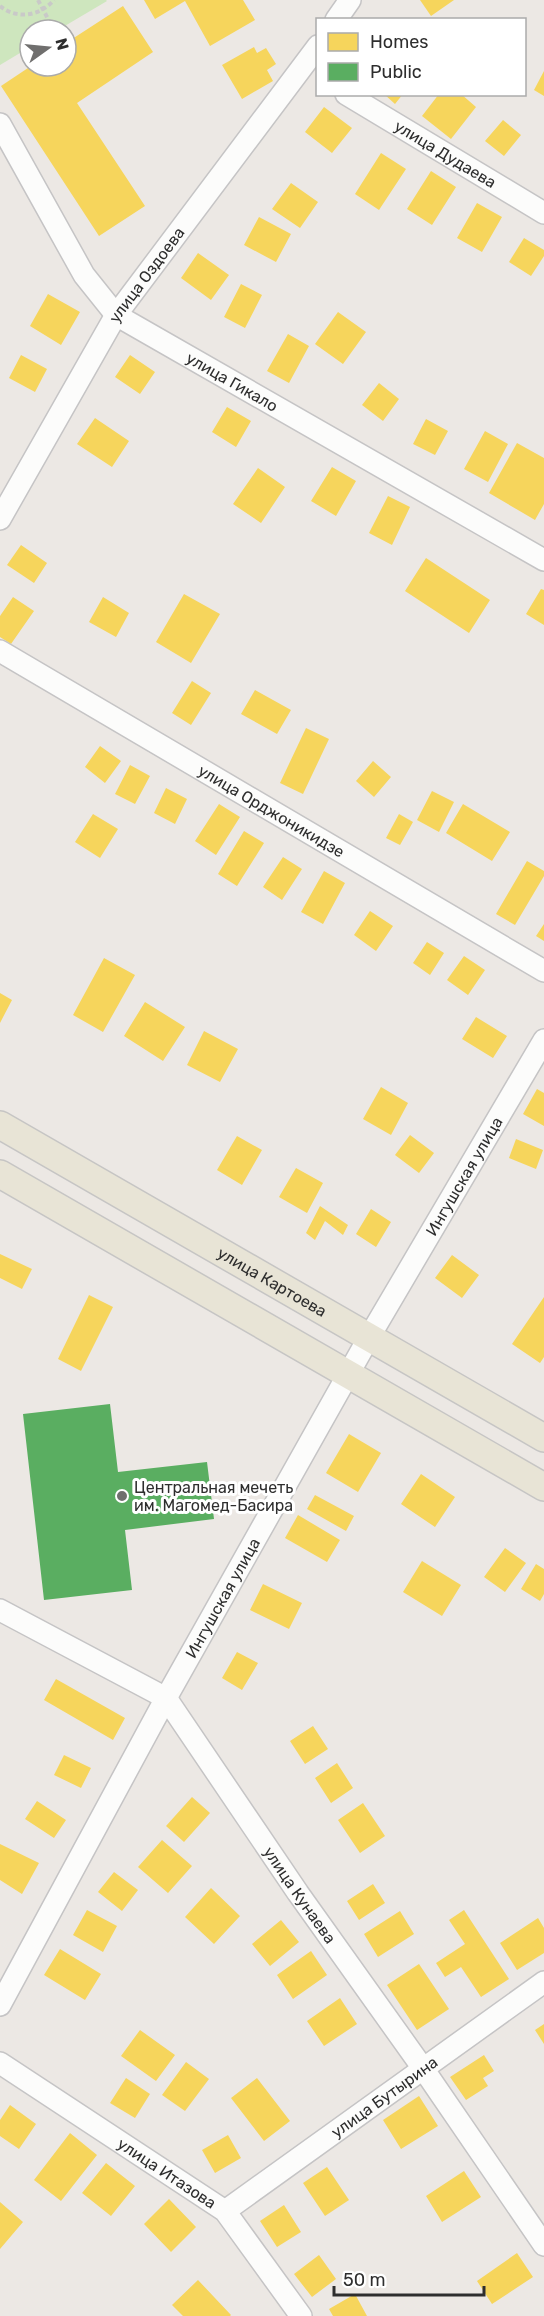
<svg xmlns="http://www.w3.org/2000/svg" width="544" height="2316" viewBox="0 0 544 2316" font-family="Rubik,sans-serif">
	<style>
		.green { fill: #cee6be }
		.homes { fill: #f6d55c }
		.public { fill: #5aae61 }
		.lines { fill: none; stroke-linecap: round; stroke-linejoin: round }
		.minor-casing { stroke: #c5c4c5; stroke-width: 24 }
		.major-casing { stroke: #c6c5c4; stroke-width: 30 }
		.path { stroke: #c9c9c8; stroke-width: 4; stroke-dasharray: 4.5 3; stroke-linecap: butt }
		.minor { stroke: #fcfcfb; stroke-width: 21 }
		.major { stroke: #e8e4d6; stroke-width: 27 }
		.poi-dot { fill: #706f6e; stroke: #fff; stroke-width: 2 }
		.labels { text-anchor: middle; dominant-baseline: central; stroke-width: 6; stroke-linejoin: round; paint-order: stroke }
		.street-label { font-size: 16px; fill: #2e2e2e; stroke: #fff }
		.poi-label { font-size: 16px; fill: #2e2e2e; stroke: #fff; text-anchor: start }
	</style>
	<rect width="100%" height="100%" fill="#ece8e4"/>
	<path class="green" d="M0,0H106L107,1L58,30H30V47L0,65Z"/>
	<path class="homes" d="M144,0H243L255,20L210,46L185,1L155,19Z
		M420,0H454L431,16Z
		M123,6L153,52L77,103L145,206L99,236L1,86L31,66H66V43Z
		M254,47L257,53L266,48L276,64L267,70L273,81L242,99L222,65Z
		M544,71V96L534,90Z
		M384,94H403L395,104Z
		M439,94H461L476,107L451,139L422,116Z
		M324,107L352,128L332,153L305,132Z
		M503,120L521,135L504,156L485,141Z
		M381,153L406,169L379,210L355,194Z
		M431,171L456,187L432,225L407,209Z
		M291,183L318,202L300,228L272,209Z
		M477,203L502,217L482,252L457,238Z
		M259,217L291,234L276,262L244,245Z
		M524,238L544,250V256L531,276L509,262Z
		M198,253L229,275L211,300L181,278Z
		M241,284L262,295L245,328L224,317Z
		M48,294L80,312L61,345L30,326Z
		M338,312L366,332L343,364L315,344Z
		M288,334L309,346L289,383L267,371Z
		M21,355L47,369L35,392L9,378Z
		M130,355L155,372L140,394L115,377Z
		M379,383L399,399L383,421L362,405Z
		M227,407L251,421L236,447L212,432Z
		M95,418L129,441L112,467L77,444Z
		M426,419L448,431L435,455L413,444Z
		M485,431L508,444L488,482L464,469Z
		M517,443L544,458V504L535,520L489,493Z
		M332,467L356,481L336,516L311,501Z
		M258,468L285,487L261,523L233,504Z
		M388,496L410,507L392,545L369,533Z
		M21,545L47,563L34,583L7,565Z
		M426,558L490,600L469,633L405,591Z
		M541,589L544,590V625L526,614Z
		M184,594L220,614L191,663L156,642Z
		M13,597L34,611L11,644L0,637V616Z
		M103,597L129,613L116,637L89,622Z
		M192,681L211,693L191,725L172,713Z
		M255,690L291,710L277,734L241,714Z
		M306,728L329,739L303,794L280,783Z
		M100,746L121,761L105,783L85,767Z
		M373,761L391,777L374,797L356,781Z
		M130,765L150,776L135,804L115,794Z
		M166,788L187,799L175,824L154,813Z
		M432,791L454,802L439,832L417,820Z
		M219,804L240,817L216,855L195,841Z
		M463,804L510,832L492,861L446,833Z
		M93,814L118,829L100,858L75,842Z
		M399,814L413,822L400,845L386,838Z
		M244,831L264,843L237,886L218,874Z
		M283,857L302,869L282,900L263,887Z
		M527,861L544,871V876L515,925L496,914Z
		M324,871L345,883L323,924L301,912Z
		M370,911L393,926L376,951L354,935Z
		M544,924V941L536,936Z
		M427,942L444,953L430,975L413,963Z
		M464,956L485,970L468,995L447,980Z
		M104,958L135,975L103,1032L73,1015Z
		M0,993L12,1000L0,1023Z
		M145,1002L185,1027L163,1061L124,1036Z
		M476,1017L507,1036L493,1058L462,1039Z
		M204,1031L238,1049L220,1082L187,1065Z
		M381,1087L408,1103L391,1135L363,1119Z
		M537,1089L544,1093V1126L523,1114Z
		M410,1135L434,1153L419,1173L395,1155Z
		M237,1136L262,1150L242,1185L217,1170Z
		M516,1139L543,1150L536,1169L509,1158Z
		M296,1168L323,1183L307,1213L279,1197Z
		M320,1206L348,1225L343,1235L325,1221L315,1240L306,1233Z
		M371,1209L391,1222L376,1247L356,1234Z
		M0,1254L32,1269L22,1289L0,1278Z
		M452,1255L479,1275L462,1298L435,1278Z
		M89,1295L113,1307L81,1371L58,1359Z
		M544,1297V1357L540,1363L512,1344Z
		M349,1434L381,1453L358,1492L326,1473Z
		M421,1474L455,1497L435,1527L401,1504Z
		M315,1495L354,1516L346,1531L307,1509Z
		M298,1515L340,1540L327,1562L285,1538Z
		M505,1548L526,1563L505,1592L484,1577Z
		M422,1561L461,1585L442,1616L403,1592Z
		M536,1564L544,1569V1594L540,1601L521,1589Z
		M263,1584L302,1603L289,1629L250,1610Z
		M237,1652L258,1663L242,1690L222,1678Z
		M56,1679L125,1718L113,1740L44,1700Z
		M313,1726L328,1749L305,1764L290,1741Z
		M64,1755L91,1768L81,1788L54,1775Z
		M337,1763L353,1788L331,1803L315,1778Z
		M192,1797L210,1813L184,1842L166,1826Z
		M37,1801L66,1820L54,1838L25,1819Z
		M363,1803L385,1836L360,1853L338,1820Z
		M162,1840L192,1866L168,1893L138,1867Z
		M0,1844L39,1863L22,1894L0,1880Z
		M114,1872L138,1890L122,1911L98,1892Z
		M373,1884L385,1903L359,1920L347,1901Z
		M211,1888L240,1916L214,1944L185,1917Z
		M87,1910L117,1926L103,1952L73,1935Z
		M464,1910L509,1979L481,1997L461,1967L445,1977L436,1963L465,1944L449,1920Z
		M400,1911L414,1934L378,1957L364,1934Z
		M538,1918L544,1928V1953L517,1970L500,1943Z
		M281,1920L299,1942L270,1966L252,1944Z
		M60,1949L101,1974L85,2000L44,1975Z
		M311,1951L327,1975L293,1999L277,1975Z
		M419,1964L449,2009L417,2030L387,1985Z
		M340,1998L357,2024L324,2046L307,2021Z
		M544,2024V2044L535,2030Z
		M140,2030L175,2055L156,2081L121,2056Z
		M484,2055L494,2071L483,2078L488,2086L466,2100L450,2077Z
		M186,2062L209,2079L185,2111L162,2095Z
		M126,2078L150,2094L135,2118L110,2103Z
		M257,2078L290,2121L264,2141L231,2098Z
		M419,2096L438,2126L401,2149L383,2120Z
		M10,2105L36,2124L19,2149L0,2136V2120Z
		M70,2133L97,2155L61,2201L34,2180Z
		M228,2135L241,2158L215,2173L202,2150Z
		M106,2163L135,2186L111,2216L82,2193Z
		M327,2167L349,2200L325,2216L303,2183Z
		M464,2171L481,2197L442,2222L426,2196Z
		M169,2199L196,2227L171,2252L144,2224Z
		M0,2202L23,2222L0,2249Z
		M284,2205L301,2232L277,2247L260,2221Z
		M517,2253L533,2277L492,2304L477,2281Z
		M319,2255L336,2279L312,2297L294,2274Z
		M198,2280L231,2315L230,2316H183L172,2305Z
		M355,2294L367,2316H333L329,2309Z"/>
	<path class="public" d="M110,1404L118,1472L207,1462L214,1519L125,1530L132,1590L44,1600L23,1414Z"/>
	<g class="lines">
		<defs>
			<g id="minor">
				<path d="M336,20L350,0"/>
				<path id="s1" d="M346,94L544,213"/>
				<path id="s2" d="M0,124L84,275L116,315L544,560"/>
				<path id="s3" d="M0,519L116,315L318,46"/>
				<path id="s4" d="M0,651L544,971"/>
				<path id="s5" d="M0,1610L166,1698L298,1893L422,2067L544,2245"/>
				<path id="s6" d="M0,2005L166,1698L368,1339L544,1040"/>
				<path id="s7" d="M0,2063L225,2211L301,2316"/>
				<path id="s8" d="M225,2211L544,1982"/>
			</g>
			<g id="major">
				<path id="s9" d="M0,1125L544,1438"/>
				<path d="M0,1174L544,1487"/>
			</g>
		</defs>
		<use href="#minor" class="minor-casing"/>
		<use href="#major" class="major-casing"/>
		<path class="path" d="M38,0L54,30
			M0,6C17,20 40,16 54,0"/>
		<use href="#minor" class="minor"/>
		<use href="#major" class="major"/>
	</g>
	<circle class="poi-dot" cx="122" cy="1496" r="6"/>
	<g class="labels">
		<g class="street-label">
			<text stroke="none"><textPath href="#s1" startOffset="116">улица Дудаева</textPath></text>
			<text stroke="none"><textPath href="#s3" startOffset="285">улица Оздоева</textPath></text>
			<text stroke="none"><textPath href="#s2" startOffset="358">улица Гикало</textPath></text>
			<text stroke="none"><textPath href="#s4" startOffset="315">улица Орджоникидзе</textPath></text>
			<text stroke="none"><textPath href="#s6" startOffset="950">Ингушская улица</textPath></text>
			<text stroke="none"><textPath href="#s9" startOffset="314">улица Картоева</textPath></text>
			<text stroke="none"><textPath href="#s6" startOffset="464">Ингушская улица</textPath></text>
			<text stroke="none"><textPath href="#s5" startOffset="426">улица Кунаева</textPath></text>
			<text stroke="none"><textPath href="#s8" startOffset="196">улица Бутырина</textPath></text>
			<text stroke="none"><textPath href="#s7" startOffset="200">улица Итазова</textPath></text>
		</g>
		<g class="poi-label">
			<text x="134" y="1487">Центральная мечеть<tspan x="134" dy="18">им. Магомед-Басира</tspan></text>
		</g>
	</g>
	<rect x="316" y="18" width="210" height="78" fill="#ffffff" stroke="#ababab" stroke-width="1.5"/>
	<rect x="328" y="33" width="30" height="18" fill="#f6d55c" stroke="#ababab" stroke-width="1.5"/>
	<text x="370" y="48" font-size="18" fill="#2e2e2e">Homes</text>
	<rect x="328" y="63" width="30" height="18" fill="#5aae61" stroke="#ababab" stroke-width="1.5"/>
	<text x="370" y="78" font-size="18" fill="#2e2e2e">Public</text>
	<g transform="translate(48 48) rotate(75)"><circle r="28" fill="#ffffff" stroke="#ababab" stroke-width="1.5"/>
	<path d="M0-4.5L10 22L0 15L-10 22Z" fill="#706f6e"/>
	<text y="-9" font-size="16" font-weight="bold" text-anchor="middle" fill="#2e2e2e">N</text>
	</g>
	<path d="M334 2286v9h150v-9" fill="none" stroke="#2e2e2e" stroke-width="3"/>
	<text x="343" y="2286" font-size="18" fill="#2e2e2e" stroke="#ffffff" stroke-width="4.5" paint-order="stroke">50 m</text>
</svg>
